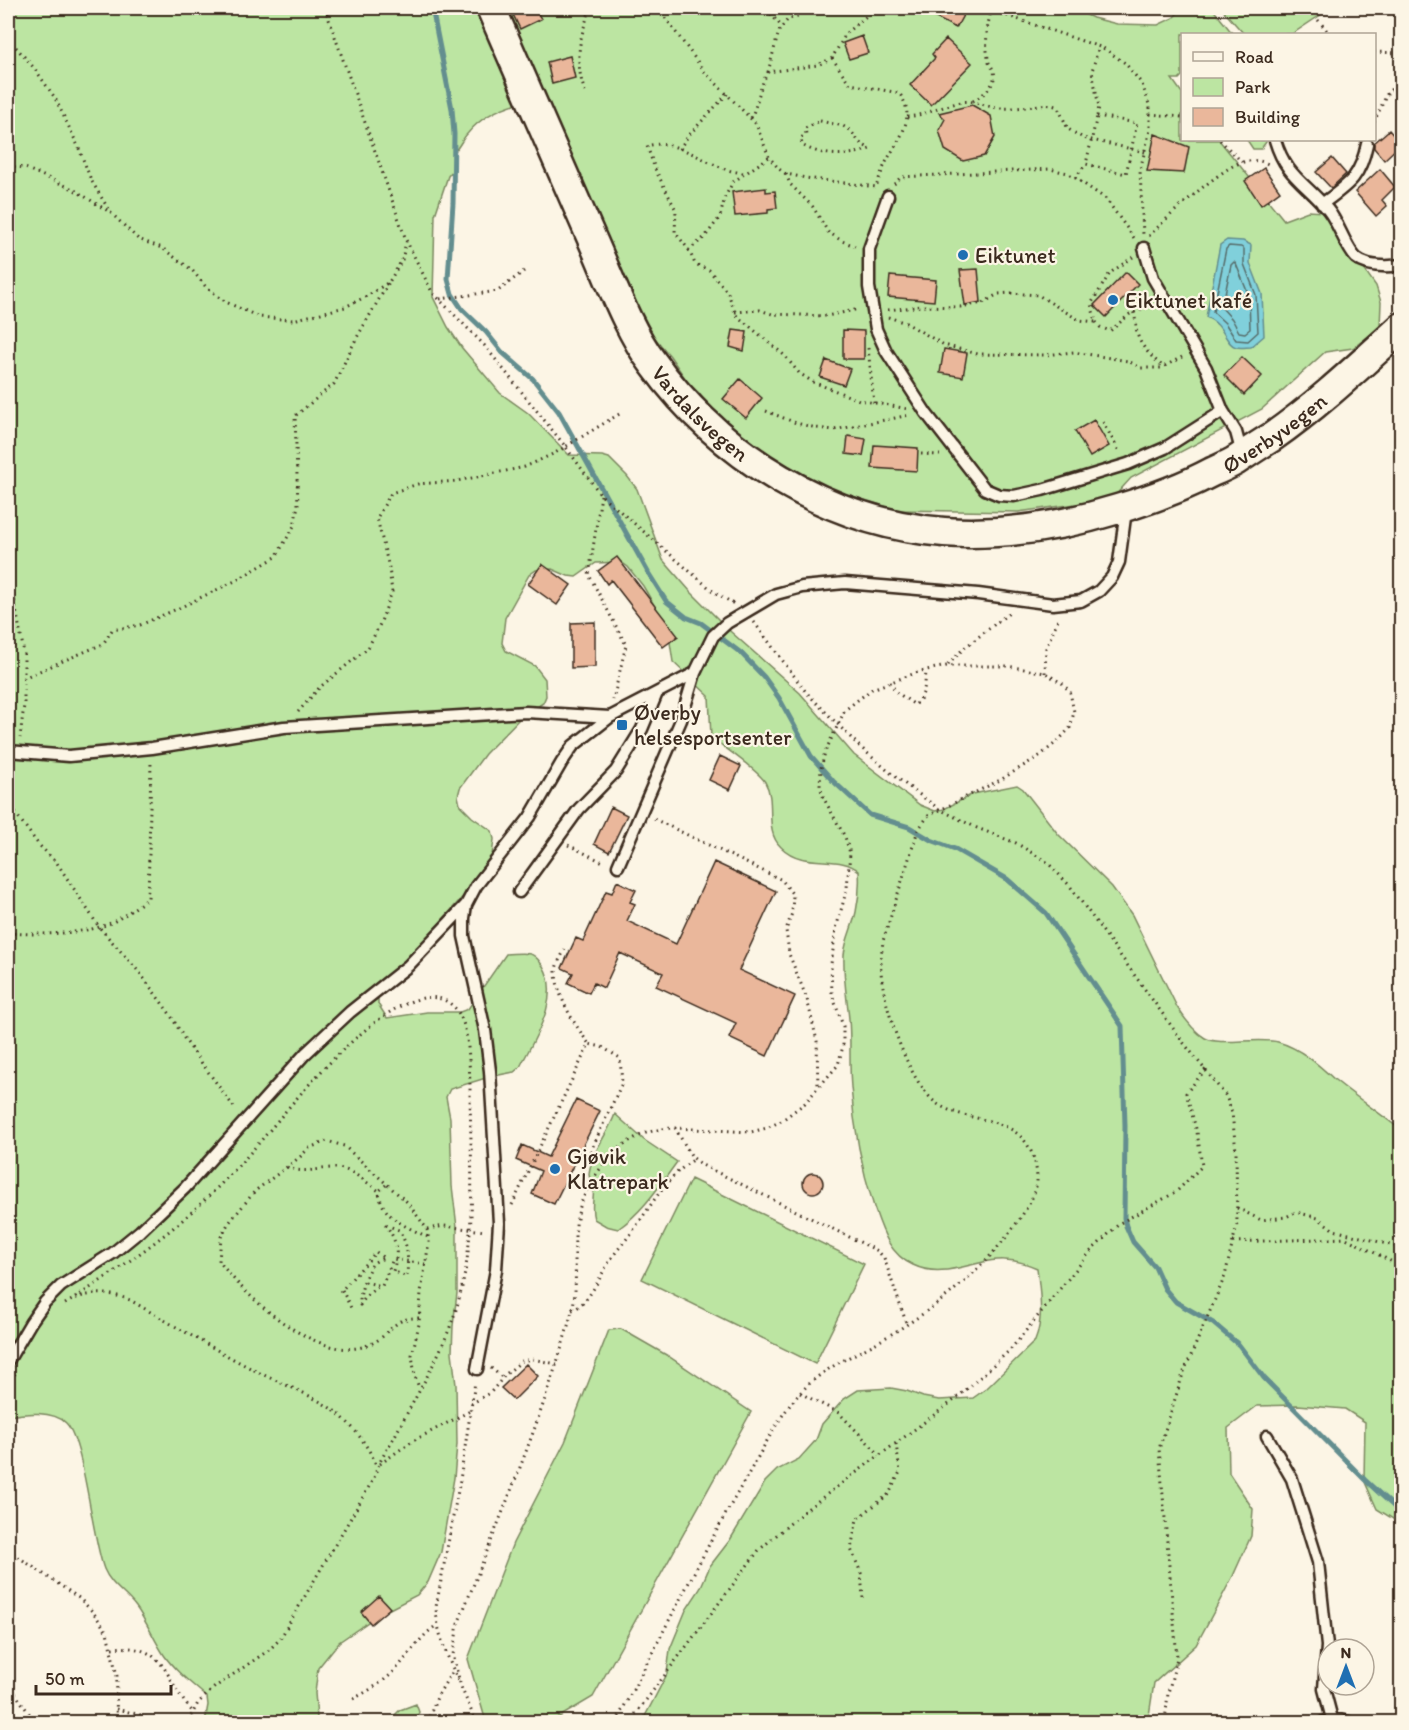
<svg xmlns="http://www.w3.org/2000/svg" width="1409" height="1730" viewBox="0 0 1409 1730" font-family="Itim,sans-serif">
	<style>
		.green { fill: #bce5a2; stroke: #7c8860; stroke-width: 1.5 }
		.water { fill: #80d0db; stroke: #648e8f; stroke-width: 1.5 }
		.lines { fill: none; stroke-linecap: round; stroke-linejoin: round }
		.shore { stroke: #576c6a; stroke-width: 1.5 }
		.stream { stroke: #648e8f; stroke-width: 5 }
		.building { fill: #eab79b; stroke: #3b2a1e; stroke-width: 1.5 }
		.lane-casing { stroke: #3b2a1e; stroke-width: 15 }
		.secondary-casing { stroke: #3b2a1e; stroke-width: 33 }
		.path { stroke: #3b2a1e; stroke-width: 3; stroke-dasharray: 1.5 4.5; stroke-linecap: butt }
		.lane { stroke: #fcf5e5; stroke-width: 10 }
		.secondary { stroke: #fcf5e5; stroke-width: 28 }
		.poi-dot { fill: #1f6fb2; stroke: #fcf5e5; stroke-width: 2 }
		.labels { text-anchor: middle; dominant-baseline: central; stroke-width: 4.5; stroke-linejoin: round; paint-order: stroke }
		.poi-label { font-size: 22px; fill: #3b2a1e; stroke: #fcf5e5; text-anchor: start }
		.street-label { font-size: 22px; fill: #3b2a1e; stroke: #fcf5e5 }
	</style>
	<rect width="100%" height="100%" fill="#fcf5e5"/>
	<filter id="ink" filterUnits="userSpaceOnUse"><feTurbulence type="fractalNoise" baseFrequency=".0167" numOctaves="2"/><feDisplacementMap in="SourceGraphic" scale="12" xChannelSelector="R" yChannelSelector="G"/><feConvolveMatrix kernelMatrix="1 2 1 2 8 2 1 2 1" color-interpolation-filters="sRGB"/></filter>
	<g filter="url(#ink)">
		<path class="green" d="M8,8H1072L1093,18L1117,24L1158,25L1173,18L1183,8H1212L1233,34H1182V76L1179,79H1172L1182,93V140H1219L1284,220L1308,211L1324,212L1376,286L1381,302L1380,327L1353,348L1325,352L1262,409L1131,478L1112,499L1018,512L897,510L817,485L761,454L715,417L699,393L689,384L670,356L643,324L526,101C504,106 483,115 468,133C462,139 460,146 454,152V169L448,176L435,215L433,297L448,327L462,348L500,393L528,413L569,455L602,456L609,458L627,476L637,489L663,560L690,591L731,632L800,693L854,755L920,805L935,811L944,809L973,794L1017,785L1023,789L1058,834L1112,887L1132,915L1177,1007C1184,1018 1193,1031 1205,1038C1218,1046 1259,1037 1278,1042C1300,1048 1319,1065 1335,1080C1357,1098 1380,1113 1401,1130V1524L1377,1509L1364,1480L1365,1422L1345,1409L1298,1405L1257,1406L1228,1428L1229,1473L1253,1509L1251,1536L1233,1576L1196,1645L1154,1683L1148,1722H642L667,1674L670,1649L686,1610L700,1589L710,1566L730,1540L765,1482L777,1470L799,1459L816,1440L822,1424L844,1399L858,1390L891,1388L907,1391L923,1397L939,1400L973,1398L987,1388L1035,1341C1044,1320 1040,1290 1037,1268C1024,1262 1012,1259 997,1260C969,1262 942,1279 913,1265C889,1254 882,1230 874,1207C861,1166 854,1130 851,1087C849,1064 851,1041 849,1019C847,997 843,977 844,955C845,941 853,926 856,912C859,898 860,885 859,871C839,853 804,870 781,847C763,830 777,802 765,782C758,770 723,747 711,737L709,696L673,662L668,629L643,586L628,567L621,562L596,563L576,577L568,576L552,569L536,570L529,575L505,618L502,643L506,651L535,666L545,679L546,696L543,703L521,717L485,754L460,788L458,796L460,805L472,817L492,831L494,839L492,856L474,884L408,959L378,988V1004L387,1018L427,1012H460L468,1009L506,954C513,954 522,952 530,954C536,955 539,961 543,966C562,998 534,1039 520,1067L514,1072L489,1077L450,1089L446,1097L450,1118L452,1186L457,1227V1293L453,1326L452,1352L456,1385L457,1444L454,1478L441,1552L428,1582L417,1595L380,1614L339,1642L318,1668L315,1693L317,1718L323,1722H205L208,1705L207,1697C192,1684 175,1671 164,1655C154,1640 147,1622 136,1607C126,1593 111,1586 104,1569C92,1538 84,1441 66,1423C53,1410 24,1413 8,1416Z
			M1221,8H1331L1292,34H1244Z
			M1247,140H1266V142L1261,149H1253Z
			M615,1114L644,1140L677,1162C660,1185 643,1212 618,1229L606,1226L594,1219C590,1206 595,1198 593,1187C592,1182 589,1179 589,1174C591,1153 608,1134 615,1114Z
			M691,1179L864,1264L815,1364L642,1279Z
			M621,1329L668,1356L751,1412L593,1697L551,1722H486L468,1659L513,1543L565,1442L609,1330Z
			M416,1704L419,1712L416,1722H388L400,1710Z"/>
		<path class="water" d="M1227,240L1243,241L1251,245L1250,263L1262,294L1264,336L1251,347C1247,347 1240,348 1236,347C1225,344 1224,324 1206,317L1220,245Z"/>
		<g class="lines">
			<path class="shore" d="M1229,246L1241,247L1244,249V264L1256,295L1258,332L1248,341L1236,340L1225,323L1213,312L1226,249Z
				M1234,262L1236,264L1249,296L1250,329L1245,333L1239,332L1232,319L1222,308L1231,265Z"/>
			<path class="stream" d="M432,8L452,109L454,134L453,203L448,279L452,294L462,309L486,332L502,352L533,379L559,412L649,574L666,601L686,617L701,623L741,653L764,677L779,698L811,756L833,781L870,815L909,827L931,840L955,849L1007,879L1046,913L1122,1026L1125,1126L1124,1218L1126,1226L1133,1242L1155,1267L1165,1289L1176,1302L1213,1323L1239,1345L1264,1378L1365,1480L1402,1514"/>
		</g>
		<path class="building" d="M510,8H535L541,19L520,29Z
			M916,8H967L956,28Z
			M862,36L868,53L849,59L843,43Z
			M946,39L972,63L931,105L910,85L935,58L932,54Z
			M570,56L575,78L552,84L547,62Z
			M972,105L991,116L995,137L984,156L963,161L945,150L939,130L945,119L939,113Z
			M1389,130L1401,144L1384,160L1374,148V143Z
			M1155,134L1189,147L1184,173L1147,171Z
			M1332,158L1346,174L1331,188L1316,172Z
			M1264,168L1280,191L1261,205L1245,181Z
			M1380,169L1395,187L1382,200L1387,206L1376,216L1355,192Z
			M766,188V192L775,191L777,208L768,209V213L735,216L732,192Z
			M978,269L981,302L965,305L960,270Z
			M1126,272L1138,284L1106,317L1094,305Z
			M890,276L936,280L934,301L888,297Z
			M733,330L747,332L744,351L730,347Z
			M843,330L864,331V359H843Z
			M944,349L967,353L963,377L940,373Z
			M1242,357L1262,376L1244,395L1224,375Z
			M826,360L850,369L844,385L820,377Z
			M740,379L762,398L746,418L723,399Z
			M1094,420L1109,446L1090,457L1075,431Z
			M848,436L866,439L863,456L846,454Z
			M874,445L918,448L917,471L872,468Z
			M617,557L678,636L663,647L611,580L607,584L598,571Z
			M542,564L571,585L557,605L528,584Z
			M595,622V667L571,668V623Z
			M720,756L741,766L730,790L709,780Z
			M611,807L627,815L609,852L594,844Z
			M714,862L776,891L739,970L795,996L767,1056L729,1038L736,1023L656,986L663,973L620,953L604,988L594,983L589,993L568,983L573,973L562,968L576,938L583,941L606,891L612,893L617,881L636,890L630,902L635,904L627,921L676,944Z
			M576,1100L600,1111L554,1204L532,1194L541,1171L516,1160L522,1145L548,1157Z
			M803 1183a10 10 0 1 1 20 0a10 10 0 1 1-20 0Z
			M526,1364L538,1376L514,1400L501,1388Z
			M379,1596L390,1608L371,1624L361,1612Z"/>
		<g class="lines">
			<defs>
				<path id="lane" d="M1275,140C1286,177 1305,182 1328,210C1338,222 1346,248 1356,258C1368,268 1387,267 1402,265
					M888,196L869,249V287L876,329L886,351L926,413L985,489L999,495L1014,496L1042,490L1128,464L1165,448L1223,411L1236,432L1242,454
					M1322,204C1349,184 1360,178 1367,144
					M1144,248L1153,278L1206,368L1223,411
					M8,751L69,756L152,748L284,727L526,712L610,717L695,673
					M618,866L681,720L695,673L713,636L727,623L776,594L802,587L845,583L978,594L1053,604L1081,601L1099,591L1112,577L1119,562L1126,510
					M519,892L579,809L616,771L642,729L657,693
					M466,905L464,918V936L485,1030L490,1071L499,1223L496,1270L477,1369
					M8,1361L31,1322L45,1302L61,1286L113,1253L140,1231L185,1188L305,1054L350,1012L408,966L466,905L476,886L530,817L562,762L573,746L610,717
					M1267,1436L1292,1479L1318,1562L1327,1646L1324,1689L1332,1719
					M1323,1722C1332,1719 1338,1719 1348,1722"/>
				<g id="secondary">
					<path id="s1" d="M491,8C525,85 558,162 592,239C609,277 628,330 653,363C720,456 829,523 944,532C1003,536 1063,526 1118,509C1151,499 1182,488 1212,472C1219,469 1228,465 1235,461C1247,453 1259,445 1272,437C1318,405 1360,365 1402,327"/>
				</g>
			</defs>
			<use href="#lane" class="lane-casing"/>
			<use href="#secondary" class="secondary-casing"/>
			<path class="path" d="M325,8L406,240L432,292L484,345L565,446L601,495L714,592L734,604
				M658,8L705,72L756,124L769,157L779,169L786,174L806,178L877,187
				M770,8V13L782,27
				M984,8L1103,48L1125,63L1142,84L1150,107V130L1140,170L1143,235
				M1318,20L1330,34
				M8,38L35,69L55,98L78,146L91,180L109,210
				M1374,52L1402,53
				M832,58L850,84L899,93C916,115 902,135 890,155C884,165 880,176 876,187
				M768,72L779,31L788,19L798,17L801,8
				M585,92C574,61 579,37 591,8
				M973,101C983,95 997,85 994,71C992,66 988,64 988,58C985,41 987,27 991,11
				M1150,114L1182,117
				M1097,116L1137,123L1126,174L1086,164Z
				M1097,116L1099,107L1092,71L1099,46
				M907,117C926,115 942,106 961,102C973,100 982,105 993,107C1003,109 1016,108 1026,107C1038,106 1046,102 1058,107L1068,129L1083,138L1145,152
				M751,118C758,103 759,87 768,72L818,65L832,58L847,32L876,8
				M820,121L843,126L850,130L860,143L870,149C849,157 822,157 802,145L801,138L806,134L805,128Z
				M1374,122L1387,94L1402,77
				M1220,140L1242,162
				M679,149L689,135L728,93
				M8,166L25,168L73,189L111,213L138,239L162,248L192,270L206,287L226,302L259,317L293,320L345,307L367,296L389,282L402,260L406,242
				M743,173C737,172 730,171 725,169C701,160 673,138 647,146L655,169L676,210L675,232L689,250L705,237L720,217L725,197L733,182L769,157
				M786,174L790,184L813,207L828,232L842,241L855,246
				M1075,178L1086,164
				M894,184L901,177L1050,169L1068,173L1106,199L1134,238
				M1149,236C1165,219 1216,173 1237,164C1248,160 1258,159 1268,164
				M689,250L695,264L709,270L728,293L736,315L784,355L799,373L813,382L859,400L908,409
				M440,299L498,291L524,271
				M1126,303C1138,315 1134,317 1137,333C1140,346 1153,359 1164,367
				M888,310L922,306L960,307L983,303L998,294L1011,293L1038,295L1079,320L1096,322L1091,304L1110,273L1133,257
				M735,312L760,310L772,314L827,316L859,309
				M888,317L906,323L944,345L978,354L1045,355L1074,352L1128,361L1141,368H1161L1182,357
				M1096,322L1100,327L1110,331L1130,314L1152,305
				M868,348L874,403
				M766,411L796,423L816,428L834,430L910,415
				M1103,422L1120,453
				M921,454L940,455
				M601,495L589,575L626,645L613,700
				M8,565L24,653V705L20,738
				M754,622L806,692L859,746L893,775L939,809L977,828L1016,843L1047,862L1070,886L1183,1042L1226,1096L1232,1113L1236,1151L1237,1224L1225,1276L1183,1374L1159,1449L1177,1658L1168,1693L1165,1722
				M948,665L963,649L1009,613
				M1045,673L1046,648L1059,617
				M23,678L103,644L112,630L140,625L179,608L235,581L276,557L294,526L298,505L295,416L334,384L356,339L389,282
				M890,682L896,692L915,705C925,696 925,684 926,671
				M298,712L320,687L368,648L380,624L392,592L389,568L377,518L391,493L418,484L457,481L525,467L555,453L621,413
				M8,803L38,844L57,863L99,927L140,973L170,1014L185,1040L236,1110
				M654,819L782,880L793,895L792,913L786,930L789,954L807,999L817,1041L818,1088
				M568,845L605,863
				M8,933C37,935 86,935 113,922C125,916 136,906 148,899L151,762
				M565,949C562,956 556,964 556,971C556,996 575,1025 589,1044
				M287,1167C303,1175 321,1167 338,1168C353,1170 367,1183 379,1191
				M386,1185L379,1191C381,1218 407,1227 428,1237
				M512,1205L589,1044L602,1047L620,1058L622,1083L588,1157L583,1174L585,1190
				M1237,1208L1261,1220L1286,1217L1296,1212L1318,1218L1334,1230L1402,1248
				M386,1225L399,1230C409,1246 408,1259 407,1277L393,1271C399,1252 397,1241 386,1225Z
				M427,1229L444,1226L485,1231
				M1233,1242L1346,1238L1402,1267
				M365,1282L382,1286L393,1259L425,1264
				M342,1290L352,1310
				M340,1292L376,1252L384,1258C382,1259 378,1260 375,1262C366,1269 359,1294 360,1305L368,1294L379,1286
				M75,1298C123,1266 172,1233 213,1192C231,1174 248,1156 264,1137C291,1105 408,957 455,1008C470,1025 469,1064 470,1085C470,1156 478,1229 459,1299C448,1343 420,1389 398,1430C390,1446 378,1461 374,1478L280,1639L269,1650L215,1687L198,1703L188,1722
				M65,1304C86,1291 107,1291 130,1300C171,1324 212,1348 254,1370C282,1385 321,1397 343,1418C358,1432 369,1448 377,1467
				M572,1310C589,1305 601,1273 611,1259C619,1247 629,1237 637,1225C654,1201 668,1175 695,1159
				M419,1318C390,1317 392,1336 368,1345C320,1365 245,1297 219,1261L221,1237L228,1224L255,1191L300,1157L309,1148L327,1141L344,1146L407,1202L427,1229L429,1242L421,1292L419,1324L412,1355L415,1376L419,1388
				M491,1368L503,1378
				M8,1385L16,1372
				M800,1393L839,1413L880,1455
				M471,1404L491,1392L506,1374L522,1361L532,1359L557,1364
				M380,1464L411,1442L470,1411
				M8,1550L79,1598L93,1612L107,1632L117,1676L116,1722
				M863,1598L861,1573L851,1549L857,1519L889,1494L900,1472L896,1444
				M112,1648C170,1643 163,1681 193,1712
				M458,1680C447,1656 437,1634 436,1607L460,1480L475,1382
				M8,1683L31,1716L34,1722
				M353,1699C370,1690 386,1681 399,1666C411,1652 421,1636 437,1625
				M116,1709L141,1715L152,1722
				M427,1722L438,1695L453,1670
				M476,1722L461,1687L453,1655L458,1624C498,1522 542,1421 571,1315C583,1272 564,1233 587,1190C606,1154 633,1129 675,1128L692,1157L702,1165L878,1251L884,1258L907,1325
				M616,1722C659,1641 700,1558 746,1478C765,1446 781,1410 808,1385C829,1365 859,1353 883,1339C933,1310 976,1277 1011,1231C1021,1217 1035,1199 1037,1181C1037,1173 1036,1164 1033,1156C1017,1113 972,1125 939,1105C909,1086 883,1005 881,971C880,961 882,951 883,941L918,830L928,816L1002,779L1041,755L1059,740L1070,728L1074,712L1070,692L1062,683L1045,673L1008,666H947L921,671L872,689L845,710L825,752L821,768L820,786L824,799L845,837L850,853L847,888L836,929L831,964L832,994L843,1026V1046L838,1065L805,1103L781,1121L767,1128L751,1132L675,1128
				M626,1722L634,1716L759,1550L807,1509L957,1398L1010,1350L1091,1251L1120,1223L1176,1192L1202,1166L1197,1132L1186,1093L1206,1069"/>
			<use href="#lane" class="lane"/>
			<use href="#secondary" class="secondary"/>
		</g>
	</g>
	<g class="poi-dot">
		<circle cx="963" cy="255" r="6"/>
		<circle cx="1113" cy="300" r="6"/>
		<rect x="616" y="719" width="12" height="12" rx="3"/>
		<circle cx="555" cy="1169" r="6"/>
	</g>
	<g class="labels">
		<g class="poi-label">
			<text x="975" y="255">Eiktunet</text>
			<text x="1125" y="300">Eiktunet kafé</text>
			<text x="634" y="712">Øverby<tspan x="634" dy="25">helsesportsenter</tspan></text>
			<text x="567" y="1156">Gjøvik<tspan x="567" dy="25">Klatrepark</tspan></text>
		</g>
		<g class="street-label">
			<text stroke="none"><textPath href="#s1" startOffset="460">Vardalsvegen</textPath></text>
			<text stroke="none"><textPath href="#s1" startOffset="1089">Øverbyvegen</textPath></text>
		</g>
	</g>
	<rect width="1409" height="1730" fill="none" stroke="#fcf5e5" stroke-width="30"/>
	<rect x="15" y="15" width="1379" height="1700" fill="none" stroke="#3b2a1e" stroke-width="2" filter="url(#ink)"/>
	<rect x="1181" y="33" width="195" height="108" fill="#fcf5e5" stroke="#afa495" stroke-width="1.5"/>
	<rect x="1193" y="52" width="30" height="9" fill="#fcf5e5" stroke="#afa495" stroke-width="1.5"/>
	<text x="1235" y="63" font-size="18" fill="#3b2a1e">Road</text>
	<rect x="1193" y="78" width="30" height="18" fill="#bce5a2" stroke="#afa495" stroke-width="1.5"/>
	<text x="1235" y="93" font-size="18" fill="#3b2a1e">Park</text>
	<rect x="1193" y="108" width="30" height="18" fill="#eab79b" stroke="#afa495" stroke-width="1.5"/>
	<text x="1235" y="123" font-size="18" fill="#3b2a1e">Building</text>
	<g transform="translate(1346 1667)"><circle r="28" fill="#fcf5e5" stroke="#afa495" stroke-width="1.5"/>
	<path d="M0-4.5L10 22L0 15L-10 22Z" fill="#1f6fb2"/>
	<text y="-9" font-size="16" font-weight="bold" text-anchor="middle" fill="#3b2a1e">N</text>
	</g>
	<path d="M36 1685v9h135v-9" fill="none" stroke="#3b2a1e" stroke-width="3"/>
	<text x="45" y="1685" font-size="18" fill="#3b2a1e" stroke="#fcf5e5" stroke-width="4.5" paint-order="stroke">50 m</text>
</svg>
